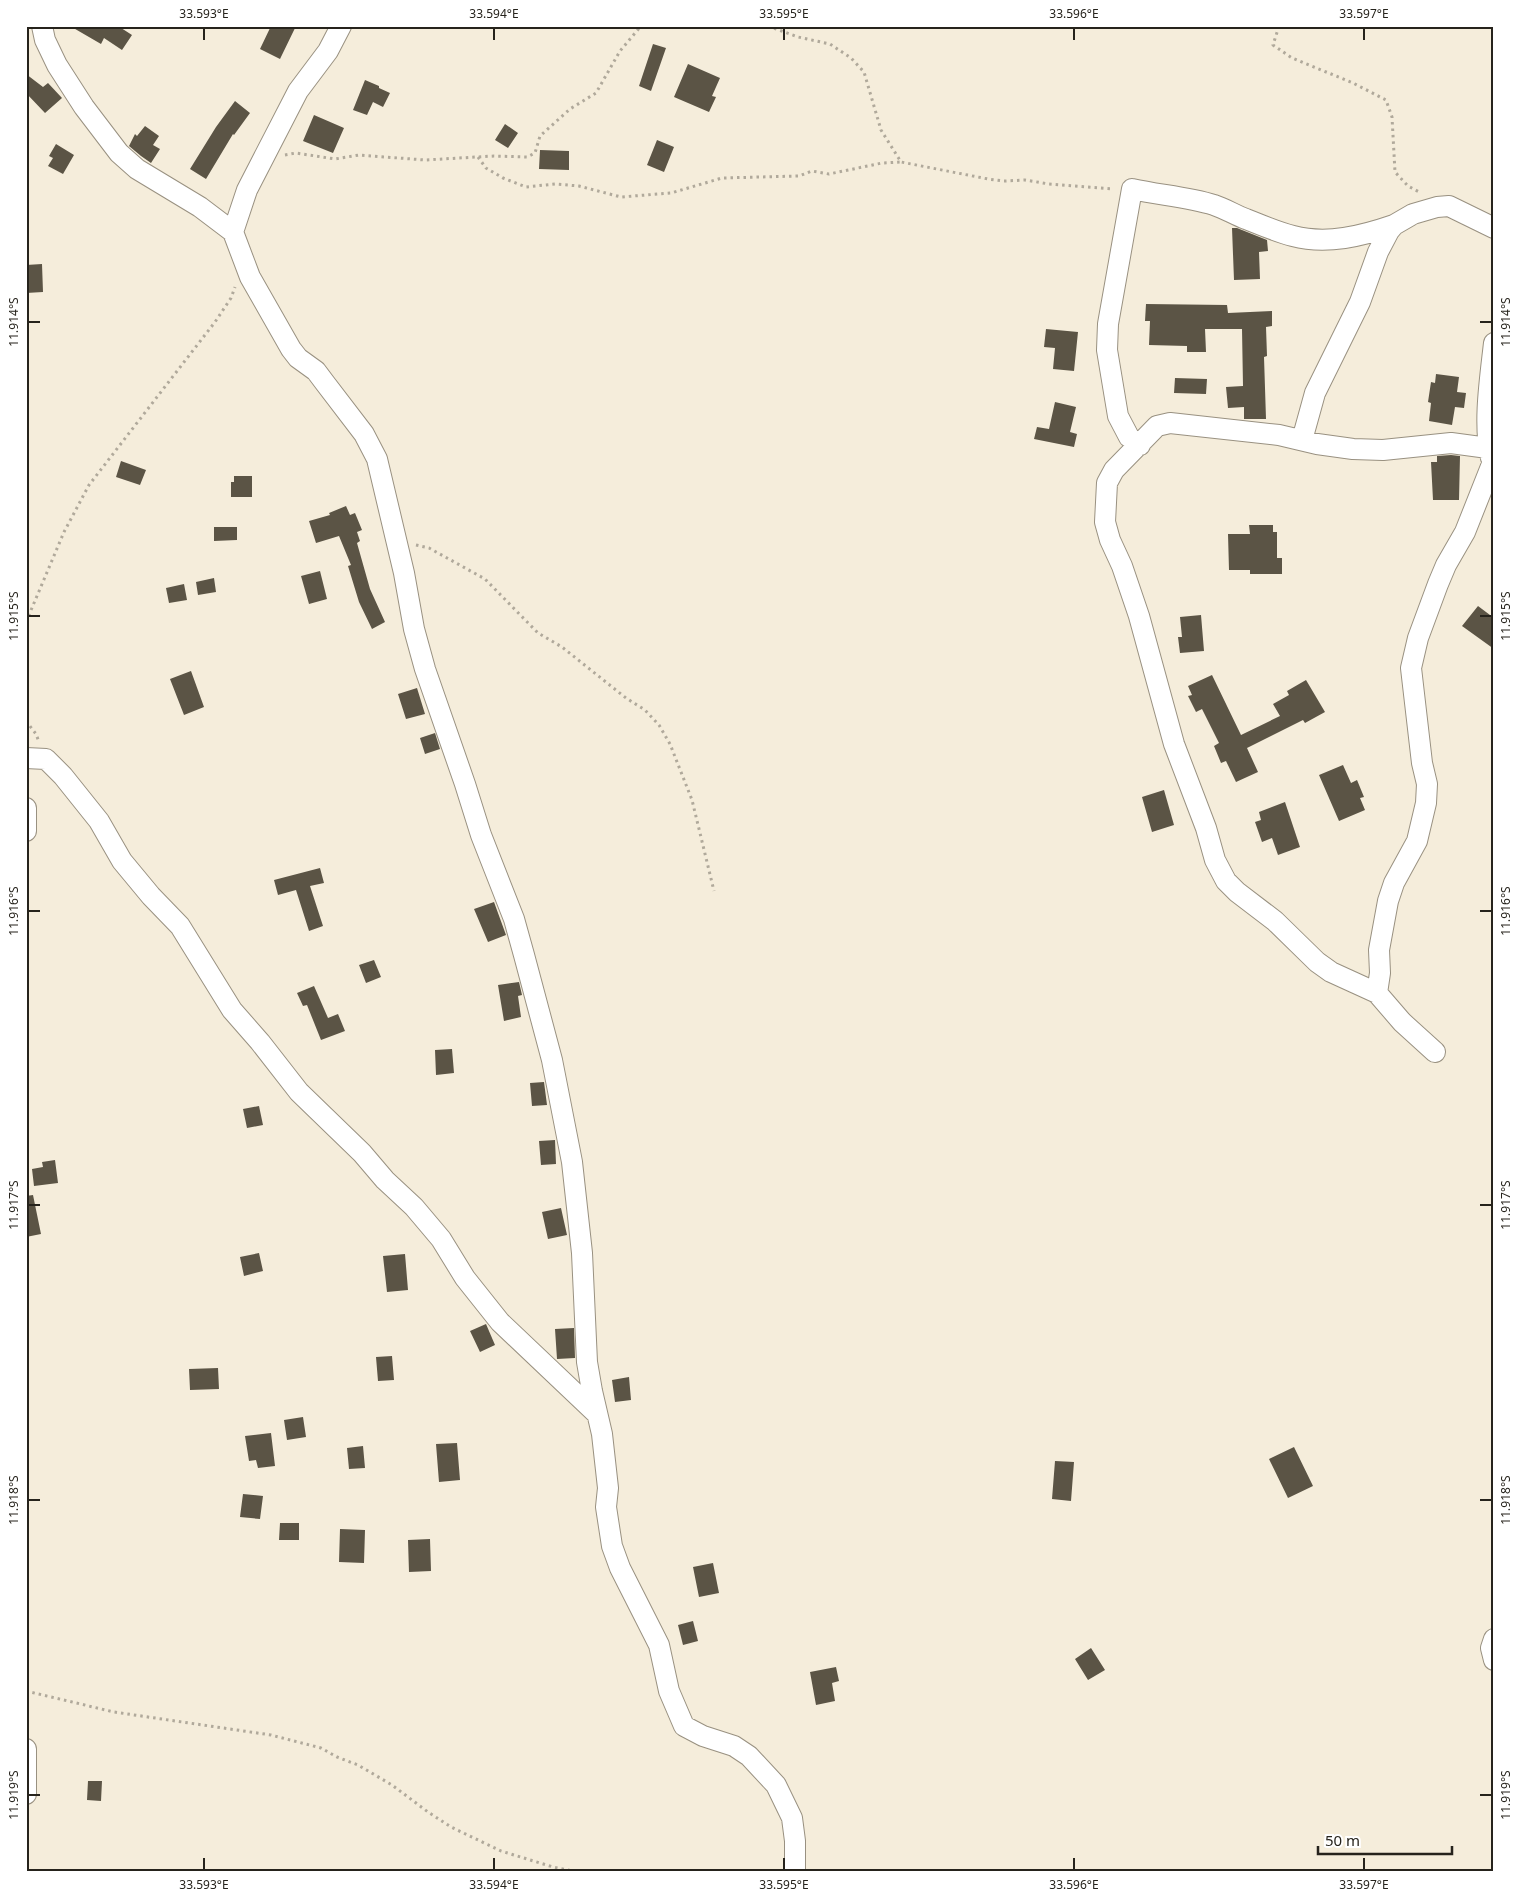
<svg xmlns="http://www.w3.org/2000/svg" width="1520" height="1898" viewBox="0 0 1520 1898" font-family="'Noto Sans',sans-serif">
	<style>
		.building { fill: #5b5445 }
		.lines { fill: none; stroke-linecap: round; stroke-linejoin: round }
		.street-casing { stroke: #999181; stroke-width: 22 }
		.path { stroke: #b0a99b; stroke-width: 3; stroke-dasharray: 2.5 4; stroke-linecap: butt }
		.street { stroke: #fff; stroke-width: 20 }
		.ticks { fill: none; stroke: #26231c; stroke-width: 2 }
		.neatline { fill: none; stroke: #26231c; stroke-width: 2 }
		.ticks-label { font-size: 12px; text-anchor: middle; fill: #26231c }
	</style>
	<rect width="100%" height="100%" fill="#f5eddb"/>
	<path class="building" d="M70,26H118L132,35L122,50L104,38L101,44Z
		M271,26H296L280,59L260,49Z
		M653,44L666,48L651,91L639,86Z
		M688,64L720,78L712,96L716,97L709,112L674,97Z
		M26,74L43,87L48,83L62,98L45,113L26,93Z
		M365,80L379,86V88L390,93L383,107L373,102L367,115L353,110Z
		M235,101L250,113L234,135L233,134L206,179L190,169L216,127Z
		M314,115L344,128L333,153L303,141Z
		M505,124L518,133L508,148L495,140Z
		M145,126L159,136L153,145L160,149L151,163L141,156L129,146L135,134L137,136Z
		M657,140L674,147L664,172L647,165Z
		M56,144L74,155L63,174L48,166L53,158L49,156Z
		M540,150L569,151V170L539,169Z
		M1232,228H1237L1267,240L1268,251L1259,252L1260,279L1234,280Z
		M42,264L43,292L26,293V265Z
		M1146,304L1227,305L1228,313L1272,311V326L1266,327L1267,356L1264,357L1266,419H1244V407L1228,408L1226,387L1243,386L1242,329H1205L1206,352H1187V346L1149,345L1150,321H1145Z
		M1046,329L1078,332L1074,371L1053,369L1055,348L1044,347Z
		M1436,374L1459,377L1457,392L1466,393L1464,408L1455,407L1452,425L1429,421L1431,403L1428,402L1431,382L1435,383Z
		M1175,378L1207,379L1206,394L1174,393Z
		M1055,402L1076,407L1070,432L1077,434L1074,447L1034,439L1037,427L1049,429Z
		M1451,455L1460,456L1459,500H1433L1431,462H1437V456Z
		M121,461L146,470L140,485L116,477Z
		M234,476H252V497H231V482H234Z
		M346,506L350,515L355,513L362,530L357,532L360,541L357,543L370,589L385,622L372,629L359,602L348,566L351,565L339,536L316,543L309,521L330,515L329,513Z
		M1249,525H1273V532H1277V558H1282V574H1250V570H1229L1228,534H1250Z
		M214,527H237V540L214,541Z
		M320,571L327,599L309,604L301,576Z
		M214,578L216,592L198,595L196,582Z
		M184,584L187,600L169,603L166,588Z
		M1478,606L1494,618V649L1462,626Z
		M1201,615L1204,651L1180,653L1178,637H1182L1180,617Z
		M191,671L204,707L184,715L170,679Z
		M1212,675L1241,735L1280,716L1273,704L1289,695L1287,691L1306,680L1325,712L1305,723L1303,720L1247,748L1258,772L1236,782L1226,761L1221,763L1214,746L1219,743L1202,709L1196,712L1188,696L1192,695L1188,686Z
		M417,688L425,714L406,719L398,694Z
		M435,733L440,749L425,754L420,738Z
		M1343,765L1351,783L1357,780L1364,797L1360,798L1365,810L1339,821L1319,775Z
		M1164,790L1174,825L1152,832L1142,797Z
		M1285,802L1300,847L1278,855L1272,838L1262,842L1255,822L1261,820L1259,812Z
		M320,868L324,883L310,886L323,926L309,931L296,890L278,895L274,880Z
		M494,902L506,935L488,942L474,909Z
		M374,960L381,977L366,983L359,965Z
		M519,982L522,995L518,996L521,1017L504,1021L498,985Z
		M314,986L328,1018L338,1014L345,1031L321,1040L307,1005L303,1006L297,993Z
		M452,1049L454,1073L436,1075L435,1050Z
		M544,1082L547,1105L532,1106L530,1083Z
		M259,1106L263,1125L247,1128L243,1109Z
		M555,1140L556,1164L541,1165L539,1141Z
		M55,1160L58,1183L34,1186L32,1169L43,1167L42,1162Z
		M33,1195L41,1234L26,1237V1196Z
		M561,1208L567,1235L548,1239L542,1212Z
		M259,1253L263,1271L244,1276L240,1257Z
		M405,1254L408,1290L387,1292L383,1256Z
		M486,1324L495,1345L480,1352L470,1331Z
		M574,1328L575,1358L557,1359L555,1329Z
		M392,1356L394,1380L378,1381L376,1357Z
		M218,1368L219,1389L190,1390L189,1369Z
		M629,1377L631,1400L615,1402L612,1380Z
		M303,1417L306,1437L287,1440L284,1420Z
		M271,1433L275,1466L258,1468L256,1460L249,1461L245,1436Z
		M457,1443L460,1480L439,1482L436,1444Z
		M363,1446L365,1468L349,1469L347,1448Z
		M1294,1447L1313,1486L1288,1498L1269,1459Z
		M1055,1461L1074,1462L1071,1501L1052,1499Z
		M243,1494L263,1496L260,1519L240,1517Z
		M280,1523H299V1540H279Z
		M340,1529L365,1530L364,1563L339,1562Z
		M430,1539L431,1571L409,1572L408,1540Z
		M713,1563L719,1593L699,1597L693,1567Z
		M693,1621L698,1641L683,1645L678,1625Z
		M1091,1648L1105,1670L1088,1680L1075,1659Z
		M836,1667L839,1681L832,1683L835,1701L816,1705L810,1672Z
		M88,1781H102L101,1801L87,1800Z"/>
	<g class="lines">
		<defs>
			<path id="street" d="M42,26L45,40L57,65L84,107L119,153L137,169L200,207L233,232
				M341,26L328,51L298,91L247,190L233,232L250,277L291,349L298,358L316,371L325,383L364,434L377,459L404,573L414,629L425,669L465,784L481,835L514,919L524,955L552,1060L572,1162L582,1253L587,1362L592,1391L602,1434L608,1488L606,1507L612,1546L620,1568L659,1645L669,1691L684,1726L703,1736L734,1746L749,1756L776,1785L792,1818L795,1841V1872
				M1302,440L1315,393L1360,302L1378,252L1389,231L1394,225L1413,214L1437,207L1449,206L1494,228
				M1140,445L1129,437L1118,416L1107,350L1108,324L1132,189C1159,195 1188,197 1214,205C1226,209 1235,215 1246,219C1261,225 1277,232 1293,236C1327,245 1362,236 1394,225
				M1491,458C1483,424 1490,379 1494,343
				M26,758L46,759L63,776L99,821L122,861L151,896L180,926L232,1010L260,1042L299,1092L362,1153L385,1180L414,1207L441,1239L465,1278L500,1322L597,1414
				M26,808V831
				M1377,993L1380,973L1379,950L1388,901L1394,883L1417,841L1426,803L1427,784L1422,763L1411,668L1418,638L1438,584L1446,565L1465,532L1492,464
				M1435,1052L1402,1022L1377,993L1331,972L1317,962L1275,921L1237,892L1226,881L1215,860L1206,828L1174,744L1139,616L1122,566L1110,540L1105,522L1107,483L1114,470L1157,426L1170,423L1279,435L1317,444L1353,449L1383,450L1451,443L1488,448
				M1494,1660L1491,1648L1494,1639
				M26,1749V1794"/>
		</defs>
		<use href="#street" class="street-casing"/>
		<path class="path" d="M768,26L798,37L830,44L851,58L864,72L881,130L901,162L988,179L1004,181L1025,180L1049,184L1113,189
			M1279,26L1273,45L1292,58L1353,83L1386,100L1392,117L1395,172L1408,186L1421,193
			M285,155L296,153L335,159L359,155L425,160L494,156L527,157L535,153L540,136L570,109L596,93L620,51L641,26
			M478,157L486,168L503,178L526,187L555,184L579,186L621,197L671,193L722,178L799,176L812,171L829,174L882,163L900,162
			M416,545L429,548L485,579L538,633L562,647L626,698L645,710L659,725L670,744L692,800L714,891
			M26,622L64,532L89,485L215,322L231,298L235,287
			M26,721L36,734L39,742
			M26,1691L114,1712L271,1735L321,1748L337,1757L358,1765L392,1785L428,1812L451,1827L501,1851L553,1867L577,1872"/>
		<use href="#street" class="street"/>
	</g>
	<path class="ticks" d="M204,28V40M494,28V40M784,28V40M1074,28V40M1364,28V40M28,322H40M1480,322H1492M28,616H40M1480,616H1492M28,911H40M1480,911H1492M28,1205H40M1480,1205H1492M28,1500H40M1480,1500H1492M28,1795H40M1480,1795H1492M204,1858V1870M494,1858V1870M784,1858V1870M1074,1858V1870M1364,1858V1870"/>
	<rect width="1520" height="1898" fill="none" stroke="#ffffff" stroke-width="55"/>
	<path d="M1318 1846v8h134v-8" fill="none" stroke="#26231c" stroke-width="2.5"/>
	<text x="1325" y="1846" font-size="15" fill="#26231c" stroke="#ffffff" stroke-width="4" paint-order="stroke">50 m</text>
	<rect x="28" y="28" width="1464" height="1842" class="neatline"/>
	<g class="ticks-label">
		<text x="204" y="18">33.593°E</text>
		<text x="494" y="18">33.594°E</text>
		<text x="784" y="18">33.595°E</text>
		<text x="1074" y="18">33.596°E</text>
		<text x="1364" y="18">33.597°E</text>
		<text transform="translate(14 322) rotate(-90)" y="4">11.914°S</text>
		<text transform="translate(1506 322) rotate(-90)" y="4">11.914°S</text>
		<text transform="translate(14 616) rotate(-90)" y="4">11.915°S</text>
		<text transform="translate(1506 616) rotate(-90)" y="4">11.915°S</text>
		<text transform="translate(14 911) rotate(-90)" y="4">11.916°S</text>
		<text transform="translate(1506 911) rotate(-90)" y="4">11.916°S</text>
		<text transform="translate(14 1205) rotate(-90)" y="4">11.917°S</text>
		<text transform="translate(1506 1205) rotate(-90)" y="4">11.917°S</text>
		<text transform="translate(14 1500) rotate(-90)" y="4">11.918°S</text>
		<text transform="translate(1506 1500) rotate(-90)" y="4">11.918°S</text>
		<text transform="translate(14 1795) rotate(-90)" y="4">11.919°S</text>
		<text transform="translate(1506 1795) rotate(-90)" y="4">11.919°S</text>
		<text x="204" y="1889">33.593°E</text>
		<text x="494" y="1889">33.594°E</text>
		<text x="784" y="1889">33.595°E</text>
		<text x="1074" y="1889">33.596°E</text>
		<text x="1364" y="1889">33.597°E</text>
	</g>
</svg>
